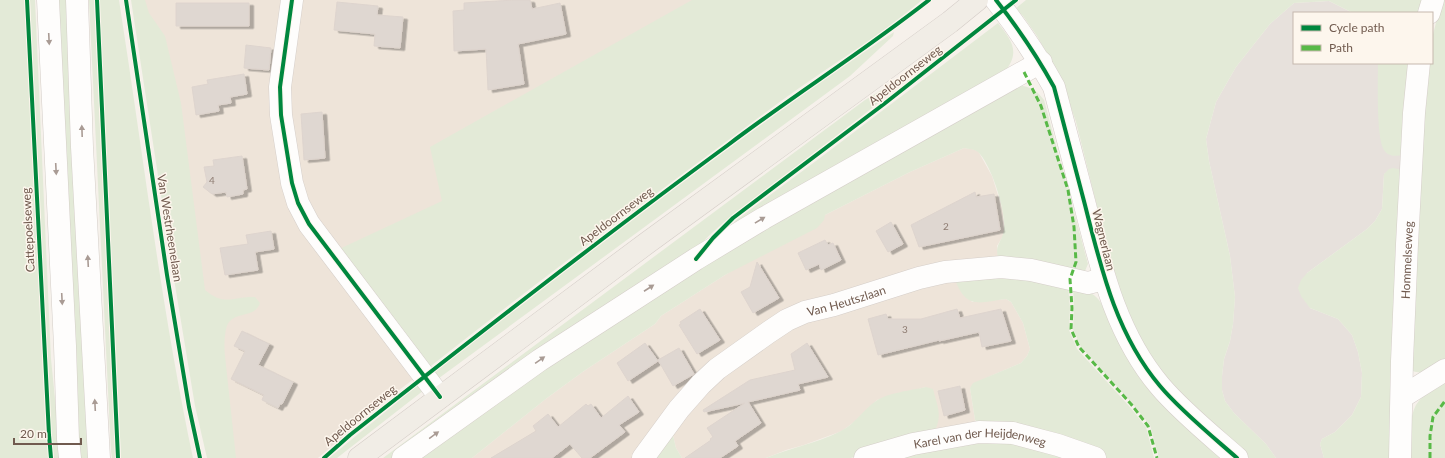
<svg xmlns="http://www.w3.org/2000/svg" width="1445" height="458" viewBox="0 0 1445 458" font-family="Lato,sans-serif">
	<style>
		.residential { fill: #eee4d9 }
		.industrial { fill: #e7e1dc }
		.green { fill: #e3ead7 }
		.building { fill: #dfd7d1; stroke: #ded4ce; filter: url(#shadow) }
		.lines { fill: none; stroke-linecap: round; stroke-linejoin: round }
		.street-casing { stroke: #d5cec9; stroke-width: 23 }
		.secondary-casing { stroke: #d4cec8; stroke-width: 23 }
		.primary-casing { stroke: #d4ccc7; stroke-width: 23 }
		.street { stroke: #fefdfc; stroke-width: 22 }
		.secondary { stroke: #fefdfc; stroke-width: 22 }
		.primary { stroke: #f1ede6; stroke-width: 22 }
		.quiet { stroke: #58b947; stroke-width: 3; stroke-dasharray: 6 3; stroke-linecap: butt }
		.cycleway-casing { stroke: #fdf6ed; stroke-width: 6 }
		.cycleway { stroke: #00873e; stroke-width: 4 }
		.oneway { fill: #a99b94 }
		.labels { text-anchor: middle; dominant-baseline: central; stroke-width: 3; stroke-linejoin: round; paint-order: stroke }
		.number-label { font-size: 10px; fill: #8e7c72 }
		.street-label { font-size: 12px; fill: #705a4e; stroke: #fdf6ed }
	</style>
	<defs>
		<filter id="shadow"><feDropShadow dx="4.5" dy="2.5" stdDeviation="0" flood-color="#0004"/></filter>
	</defs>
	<rect width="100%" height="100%" fill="#f6f1eb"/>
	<path class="residential" d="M138,0H729L427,369L382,403L318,458H211Z
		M964,148L972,149L978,151L982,158L992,176L1003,211L1004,230L1003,236L997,246L998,257L785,315L634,458H472L547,398L584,371L655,324L661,316L725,275L825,215L910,172Z
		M956,278L972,302L1006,299L1011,302L1023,323L1030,349L1027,356L1021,363L988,377L970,388L975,420L981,426L933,435L926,387L877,400L858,419L842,431L804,445L786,450L766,458H682L676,448L672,431L706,390L789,326Z"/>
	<path class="industrial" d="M1329,1L1353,13H1294V63H1378V104L1403,155L1402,170L1393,169L1384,174L1382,209L1375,221L1367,229L1307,273L1310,308L1338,319L1352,335L1358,352L1362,373L1361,397L1352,415L1335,432L1322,439L1320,444L1324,458H1276L1266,444L1234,413L1225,401L1222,390V376L1224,359L1230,341L1233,324L1235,297L1230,256L1209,161L1206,139L1216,102L1236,67L1270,24L1294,3Z"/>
	<path class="green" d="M0,0H25L46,435L49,458H0Z
		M30,0H35L51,359L61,458H54L51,435Z
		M55,0H69L91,458H78Z
		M89,0H94L116,458H112L111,452Z
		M99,0H119C143,153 161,307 193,458H121Z
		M131,0H145L149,13L165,36L181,103L205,290C225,307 233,296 255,297L260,303C255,318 238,311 229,322C224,328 224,348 225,356L236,458H207L195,406L173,273Z
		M692,0H922C878,38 827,67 781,101C662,189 543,277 427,369L335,251L442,201L430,147Z
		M1026,0H1424L1420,13H1353L1329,1L1294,3L1270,24L1236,67L1216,102L1206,139L1209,161L1230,256L1235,297L1233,324L1230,341L1224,359L1222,376V390L1225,401L1234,413L1266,444L1276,458H1249L1181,397L1151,359L1129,315L1114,274L1076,122L1062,81L1037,36L1023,16L1015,9Z
		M1442,0H1445V361C1434,367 1425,376 1413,371L1410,365L1427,63H1432V38Z
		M998,23C1012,41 1021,52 1004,73L734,224L735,221L816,161Z
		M894,32L893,36L850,76L435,381L431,375C583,257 735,139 894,32Z
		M928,63C882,101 834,138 786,174C755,198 722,220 695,250L405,447L392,458H383L865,100L923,65Z
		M1378,63H1411L1403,155C1396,156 1388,157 1384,150C1376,138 1378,80 1378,63Z
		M1023,86C1033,88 1038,92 1044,100L1088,264L1085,271L998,257C994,244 1004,240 1004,228C1006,211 991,164 978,152C974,149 969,149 964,148L910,172L825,215L824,220L817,228L725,275L661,316L655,324L584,371L547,398L472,458H416L682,276L1012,87Z
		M1393,168L1402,170L1390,458H1324L1320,444L1322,439L1335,432L1352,415L1361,397L1362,373L1358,352L1352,335L1338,319L1310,308L1301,296L1298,288L1301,280L1307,273L1367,229L1375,221L1382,209L1384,174L1389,169Z
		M1001,273L1068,285L1070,308L1069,330L1077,349L1129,406L1146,427L1154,458H1103L981,426L975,420L970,388L973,383L1021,363L1027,356L1030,349L1023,323L1011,302L1006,299C981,302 967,310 956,282Z
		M1073,286C1101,296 1099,297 1110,324L1225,458H1159L1150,425L1132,403L1081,347L1073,329L1074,308Z
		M423,381L428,387L337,458H329Z
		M1445,381V458H1409C1409,444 1409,417 1416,405C1423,394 1435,388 1445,381Z
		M926,387L933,389C938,409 943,415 933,435L879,448L851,458H766C790,448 817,443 841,431C855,424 863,410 876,401C887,393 913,390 926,387Z
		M672,431L676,448L682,458H652Z
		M980,437L1083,458H881Z"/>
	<path class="building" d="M514,0H530L532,9L560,3L566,34L518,44L524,84L488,90L486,49L454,51L453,11L464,10V3Z
		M337,2L378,6L377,15L403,17L400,48L374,46L375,34L334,30Z
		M176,3H249V26H176Z
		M246,45L271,48L269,70L244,68Z
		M244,74L247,94L230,97L231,103L218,105L219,111L196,115L192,87L208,84L207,80Z
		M322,112L325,158L304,160L301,114Z
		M242,156L247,189L243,190V194L227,197L226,192L212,194L203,187L207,182L204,167L214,166L213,160Z
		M975,192L976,197L994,194L1000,230L919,247L911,225Z
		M891,222L903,244L888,252L876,231Z
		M271,231L274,249L255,252L258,270L225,275L220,248L248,244L246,235Z
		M825,240L828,245L833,243L841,260L821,270L819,264L806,270L798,253Z
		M757,262L779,298L753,313L741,292L750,287Z
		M700,309L720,340L697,354L679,325L681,324L680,322Z
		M957,309L960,318L1001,309L1011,341L982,347L979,332L939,341V340L878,355L868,319L886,314L888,319H921Z
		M242,331L269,344L258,365L293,382L282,404H280L278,408L262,400L264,395L231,379L245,351L234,346Z
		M645,343L658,361L628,381L617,363Z
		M807,343L828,377L798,384L800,390L748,402L761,423L735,441L738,446L720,458H685L711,440L710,439L713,437L707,428L745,403L704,412L703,410L750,380L795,370L791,354Z
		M679,348L694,374L673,386L658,360Z
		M960,386L965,410L944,416L938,391Z
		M628,396L639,412L619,425L625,432L590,458H582L570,444L552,458H491L536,431L533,426L548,414L558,427L586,404L588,406L591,404L601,418Z"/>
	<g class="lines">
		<defs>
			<g id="street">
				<path d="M292,0L280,87L281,115L292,183L298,203L309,224L440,397"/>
				<path d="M996,0C1018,28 1037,56 1054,87C1064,126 1075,166 1085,205C1101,268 1116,334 1160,386C1181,411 1212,436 1237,458"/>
				<path d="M1429,13L1433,0"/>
				<path d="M1402,397L1445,370"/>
				<path d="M403,458L540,360L696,259L764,218L1041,62"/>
				<path id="s1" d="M643,458L679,409L701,384L717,369L769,332L787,320L805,312L834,305L919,278L945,272L1001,267L1031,270L1088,283L1104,279"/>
				<path id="s2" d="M865,458L913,444L979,432L1013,433L1058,445L1095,458"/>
				<path id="s3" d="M1400,458L1402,361L1407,244L1414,113L1419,63"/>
			</g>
			<path id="secondary" d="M48,0L65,346L68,439L70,458
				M77,0L82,147L99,458"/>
			<path id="primary" d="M359,458L647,243L950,22L977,0"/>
		</defs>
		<use href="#street" class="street-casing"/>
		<use href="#secondary" class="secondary-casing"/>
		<use href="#primary" class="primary-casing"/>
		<use href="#street" class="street"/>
		<use href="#secondary" class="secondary"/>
		<use href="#primary" class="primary"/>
		<path class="quiet" d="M1024,72L1041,106L1068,190L1074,227L1076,262L1070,279L1072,308L1071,329L1079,347L1131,404L1148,426L1157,458
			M1430,458V436L1433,417L1445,401"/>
		<defs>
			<path id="cycleway" d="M27,0L49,435L51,458
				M97,0L118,458
				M126,0L167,275L189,407L200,458
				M292,0L280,87L281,115L292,183L298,203L309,224L440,397
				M996,0C1018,28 1037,56 1054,87C1064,126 1075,166 1085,205C1101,268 1116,334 1160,386C1181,411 1212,436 1237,458
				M696,259L713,238L733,218L884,104L1016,0
				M324,458L350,435C475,337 600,239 728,145C794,95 864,51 929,0"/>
		</defs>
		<use href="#cycleway" class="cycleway-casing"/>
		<use href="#cycleway" class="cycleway"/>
	</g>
	<defs><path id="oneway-solid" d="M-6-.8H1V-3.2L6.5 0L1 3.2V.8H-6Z"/></defs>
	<g class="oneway">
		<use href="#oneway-solid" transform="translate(49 39) rotate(87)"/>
		<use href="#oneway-solid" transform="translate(82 131) rotate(-92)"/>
		<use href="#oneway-solid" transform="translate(56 169) rotate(87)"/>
		<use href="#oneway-solid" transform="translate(760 220) rotate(-31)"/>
		<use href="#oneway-solid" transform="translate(88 261) rotate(-93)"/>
		<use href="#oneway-solid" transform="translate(649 288) rotate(-33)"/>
		<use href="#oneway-solid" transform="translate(62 299) rotate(87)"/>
		<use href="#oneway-solid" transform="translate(540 360) rotate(-35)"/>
		<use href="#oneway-solid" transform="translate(95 405) rotate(-93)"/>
		<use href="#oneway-solid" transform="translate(434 435) rotate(-36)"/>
	</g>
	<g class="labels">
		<g class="number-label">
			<text x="212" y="180">4</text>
			<text x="946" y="226">2</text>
			<text x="905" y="329">3</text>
		</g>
		<g class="street-label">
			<text transform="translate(905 75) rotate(-38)">Apeldoornseweg</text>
			<text transform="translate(616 216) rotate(-37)">Apeldoornseweg</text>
			<text transform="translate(170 228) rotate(81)">Van Westrheenelaan</text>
			<text transform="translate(28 230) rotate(-93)">Cattepoelseweg</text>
			<text transform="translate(1104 240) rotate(76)">Wagnerlaan</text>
			<text stroke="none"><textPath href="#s3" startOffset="198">Hommelseweg</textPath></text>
			<text stroke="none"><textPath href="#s1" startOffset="264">Van Heutszlaan</textPath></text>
			<text transform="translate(360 415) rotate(-39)">Apeldoornseweg</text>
			<text stroke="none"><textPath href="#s2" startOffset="118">Karel van der Heijdenweg</textPath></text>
		</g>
	</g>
	<rect x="1293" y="12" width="140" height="52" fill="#fdf6ed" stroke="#c5b8ad"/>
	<rect x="1301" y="25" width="20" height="6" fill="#00873e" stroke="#c5b8ad"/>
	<text x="1329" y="32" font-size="12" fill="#705a4e">Cycle path</text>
	<rect x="1301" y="45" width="20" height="6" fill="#58b947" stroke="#c5b8ad"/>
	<text x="1329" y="52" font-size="12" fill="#705a4e">Path</text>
	<path d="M14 438v6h67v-6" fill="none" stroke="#705a4e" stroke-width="2"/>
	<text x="20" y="438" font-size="12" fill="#705a4e" stroke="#fdf6ed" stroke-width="3" paint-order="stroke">20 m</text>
</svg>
